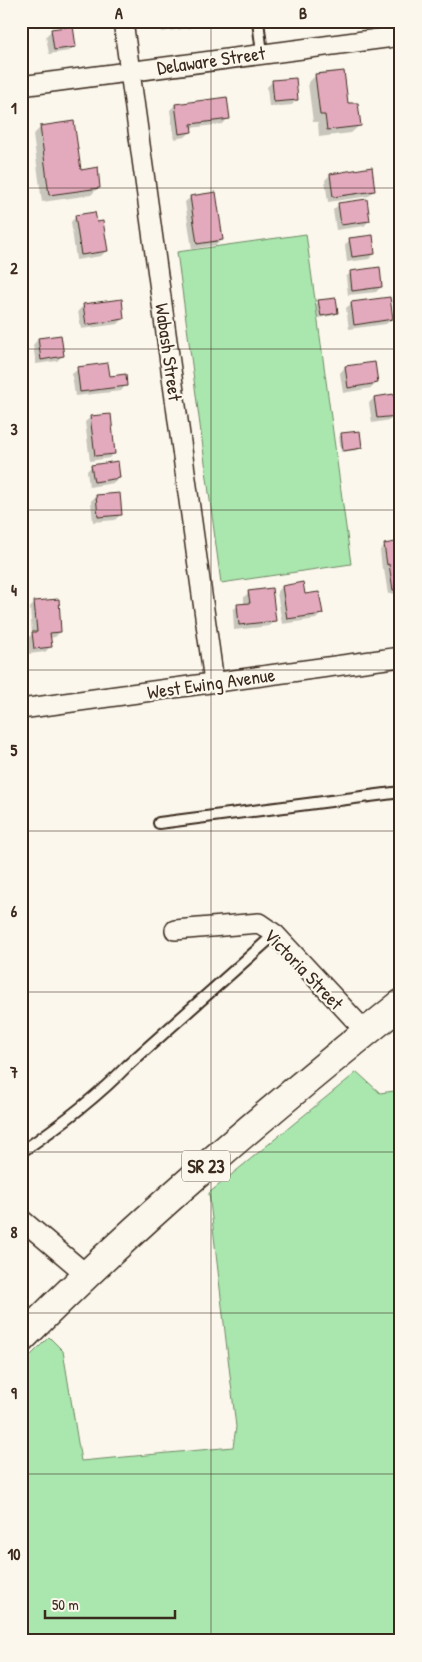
<svg xmlns="http://www.w3.org/2000/svg" width="422" height="1662" viewBox="0 0 422 1662" font-family="'Patrick Hand',sans-serif">
	<style>
		.green { fill: #a9e7ae; stroke: #728866 }
		.shadow { fill: #0003 }
		.building { fill: #e3aabd; stroke: #3b2a1e }
		.lines { fill: none; stroke-linecap: round; stroke-linejoin: round }
		.lane-casing { stroke: #3b2a1e; stroke-width: 14 }
		.street-casing { stroke: #3b2a1e; stroke-width: 22 }
		.secondary-casing { stroke: #3b2a1e; stroke-width: 31 }
		.primary-casing { stroke: #3b2a1e; stroke-width: 31 }
		.lane { stroke: #fbf7ec; stroke-width: 10 }
		.street { stroke: #fbf7ec; stroke-width: 19 }
		.secondary { stroke: #fbf7ec; stroke-width: 28 }
		.primary { stroke: #fbf7ec; stroke-width: 28 }
		.grid { fill: none; stroke: #3b2a1e; stroke-width: 1; stroke-opacity: 0.55 }
		.labels { text-anchor: middle; dominant-baseline: central; stroke-width: 4.5; stroke-linejoin: round; paint-order: stroke }
		.shield { fill: #fbf7ec; stroke: #75685c; stroke-width: 1 }
		.shield-label { font-size: 18px; font-weight: bold; fill: #3b2a1e }
		.street-label { font-size: 19px; fill: #3b2a1e; stroke: #fbf7ec }
		.neatline { fill: none; stroke: #3b2a1e; stroke-width: 2 }
		.grid-label { font-size: 16px; text-anchor: middle; font-weight: bold; fill: #3b2a1e }
	</style>
	<rect width="100%" height="100%" fill="#fbf7ec"/>
	<filter id="ink" filterUnits="userSpaceOnUse"><feTurbulence type="fractalNoise" baseFrequency=".02" numOctaves="2"/><feDisplacementMap in="SourceGraphic" scale="10" xChannelSelector="R" yChannelSelector="G"/><feConvolveMatrix kernelMatrix="1 2 1 2 8 2 1 2 1" color-interpolation-filters="sRGB"/></filter>
	<g filter="url(#ink)">
		<path class="green" d="M306,234L351,564L221,583L177,252Z
			M357,1072L380,1093L401,1090V1641H21V1365L49,1337L63,1351L81,1461L233,1447L236,1427L209,1193Z"/>
		<path class="shadow" d="M34,21H74L35,27Z
			M160,21H195V23L190,28L161,32Z
			M51,31L75,46L69,51L49,54L46,36Z
			M316,75L347,105L359,126L351,133L319,137L318,122H313L308,83Z
			M272,82L297,99L292,105L269,107L267,87Z
			M175,105L228,118L223,124L190,128L191,132L185,137L174,139L170,110Z
			M41,127L79,171L99,187L91,195L42,202L33,135Z
			M330,175L374,190L369,196L328,202L325,180Z
			M191,197L222,240L216,245L192,249L185,202Z
			M338,205L369,221L364,226L336,230L333,210Z
			M76,216L95,223L106,251L101,256L76,260L71,222Z
			M350,239L374,254L369,259L347,262L345,245Z
			M351,272L381,287L376,292L348,295L346,277Z
			M319,302L337,313L335,315L318,318L316,304Z
			M352,303L392,319L386,324L349,329L346,308Z
			M84,305L123,319L118,324L81,329L78,311Z
			M38,339L62,356L57,361L36,364L33,345Z
			M374,363L377,383L371,388L343,393L340,373L345,367Z
			M78,369L109,377L126,385L121,391L75,396L72,374Z
			M374,398L396,415L390,420L372,423L369,403Z
			M91,417L114,453L109,458L90,461L85,422Z
			M341,434L361,447L358,450L341,452L339,437Z
			M92,466L119,478L114,483L89,487L87,471Z
			M96,496L121,514L115,520L93,522L91,501Z
			M401,543V593L388,594L384,569H382L380,550L385,545Z
			M282,587L304,596L321,614L316,619L282,624L277,592Z
			M249,592L274,621L269,626L234,630L233,610L238,605L244,604V597Z
			M35,602L60,632L55,637L50,638V647L45,652L29,654L27,639L32,634L30,608Z"/>
		<path class="building" d="M165,21H196V23L166,27Z
			M73,26L76,47L54,50L51,29Z
			M344,71L348,103H358L361,126L327,130L325,115H320L315,74Z
			M296,78L298,100L274,102L272,80Z
			M227,97L230,119L191,124L192,132L179,134L175,104Z
			M74,121L81,170L98,167L100,188L49,195L40,126Z
			M372,167L375,191L333,197L330,174Z
			M216,192L223,240L197,244L190,196Z
			M367,199L370,221L341,225L338,203Z
			M95,212L97,222L103,221L108,251L81,255L75,215Z
			M373,235L375,254L352,257L349,238Z
			M380,267L382,287L352,291L350,271Z
			M390,297L393,319L354,325L351,302Z
			M336,298L338,313L321,316L318,300Z
			M122,299L124,319L86,325L83,304Z
			M61,335L64,356L41,360L38,338Z
			M375,362L378,383L348,388L345,366Z
			M108,363L110,376L126,374L127,386L80,392L77,367Z
			M394,394L397,416L377,418L374,397Z
			M111,414L115,454L95,456L90,416Z
			M360,431L362,448L343,451L341,433Z
			M118,461L120,478L94,482L91,465Z
			M120,493L122,515L98,517L96,495Z
			M401,541V589L393,590L389,564L387,565L384,544Z
			M303,582L305,594L319,592L323,614L287,619L282,586Z
			M272,588L276,621L239,625L237,604L250,603L248,591Z
			M59,599L61,632L50,633L52,647L34,649L32,632H37L34,601Z"/>
		<g class="lines">
			<defs>
				<path id="lane" d="M258,21L262,53
					M159,823L401,792
					M21,1152C59,1126 95,1099 127,1066L275,934"/>
				<path id="street" d="M123,21L214,682
					M21,86L401,36
					M21,709L401,657
					M175,930L259,923L275,934L366,1032
					M21,1219L87,1275"/>
				<path id="secondary" d="M400,21L401,28"/>
				<path id="primary" d="M21,1339C140,1219 269,1110 401,1004"/>
			</defs>
			<use href="#lane" class="lane-casing"/>
			<use href="#street" class="street-casing"/>
			<use href="#secondary" class="secondary-casing"/>
			<use href="#primary" class="primary-casing"/>
			<use href="#lane" class="lane"/>
			<use href="#street" class="street"/>
			<use href="#secondary" class="secondary"/>
			<use href="#primary" class="primary"/>
		</g>
	</g>
	<path class="grid" d="M211,21V1641M21,188H401M21,349H401M21,510H401M21,670H401M21,831H401M21,992H401M21,1152H401M21,1313H401M21,1474H401"/>
	<g class="labels">
		<rect class="shield" x="182" y="1150.5" width="48" height="31" rx="4"/>
		<g class="shield-label">
			<text x="206" y="1166">SR 23</text>
		</g>
		<g class="street-label">
			<text transform="translate(211 60) rotate(-8)">Delaware Street</text>
			<text transform="translate(169 352) rotate(82)">Wabash Street</text>
			<text transform="translate(211 683) rotate(-8)">West Ewing Avenue</text>
			<text transform="translate(304 969) rotate(46)">Victoria Street</text>
		</g>
	</g>
	<rect width="422" height="1662" fill="none" stroke="#fbf7ec" stroke-width="55"/>
	<path d="M45 1610v8h130v-8" fill="none" stroke="#3b2a1e" stroke-width="2.5"/>
	<text x="52" y="1610" font-size="15" fill="#3b2a1e" stroke="#fbf7ec" stroke-width="4" paint-order="stroke">50 m</text>
	<rect x="28" y="28" width="366" height="1606" class="neatline"/>
	<g class="grid-label">
		<text x="119" y="19">A</text>
		<text x="303" y="19">B</text>
		<text x="14" y="114">1</text>
		<text x="14" y="274">2</text>
		<text x="14" y="435">3</text>
		<text x="14" y="596">4</text>
		<text x="14" y="756">5</text>
		<text x="14" y="917">6</text>
		<text x="14" y="1078">7</text>
		<text x="14" y="1238">8</text>
		<text x="14" y="1399">9</text>
		<text x="14" y="1560">10</text>
	</g>
</svg>
